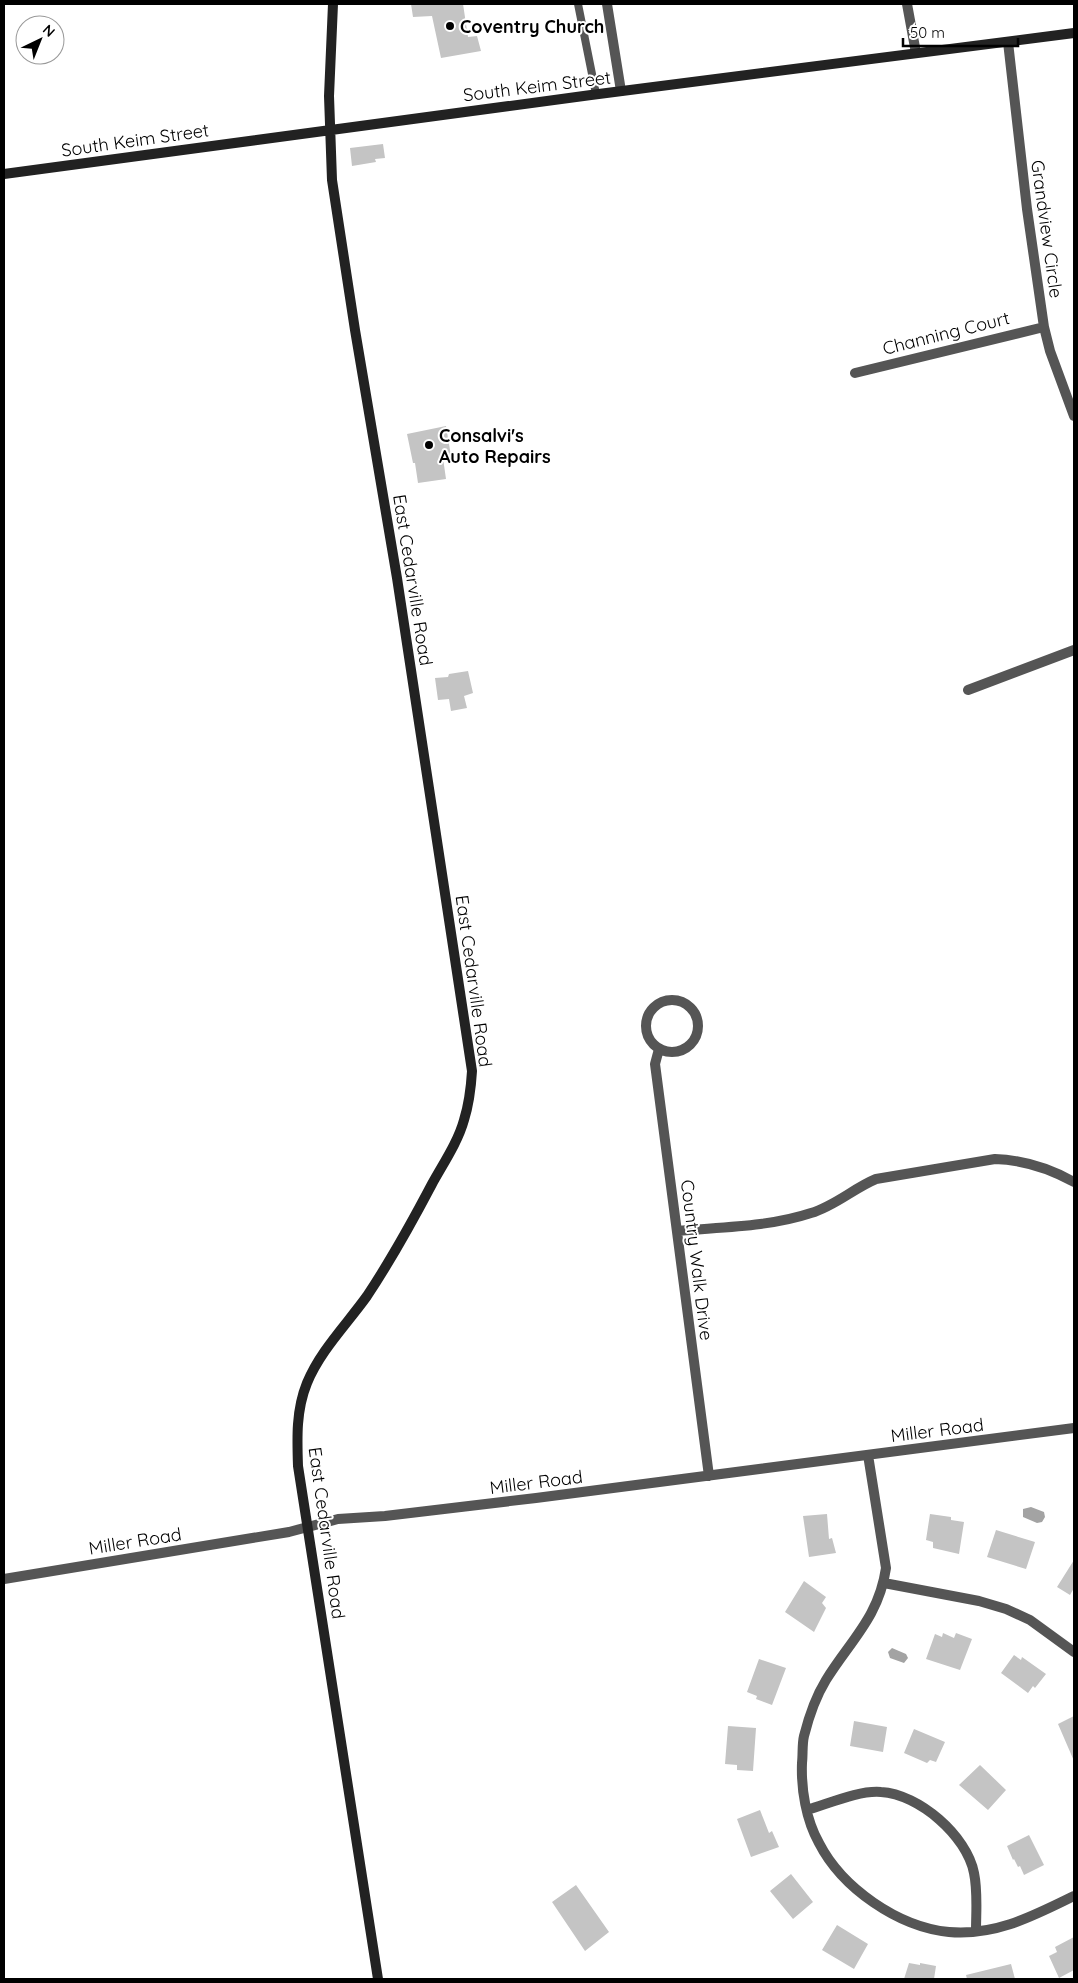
<svg xmlns="http://www.w3.org/2000/svg" width="1078" height="1983" viewBox="0 0 1078 1983" font-family="Quicksand,sans-serif">
	<style>
		.water { fill: #a3a3a3 }
		.building { fill: #c4c4c4 }
		.lines { fill: none; stroke-linecap: round; stroke-linejoin: round }
		.lane { stroke: #555; stroke-width: 8 }
		.street { stroke: #555; stroke-width: 10 }
		.secondary { stroke: #222; stroke-width: 10 }
		.poi-dot { fill: #000; stroke: #fff; stroke-width: 2 }
		.labels { text-anchor: middle; dominant-baseline: central; stroke-width: 4; stroke-linejoin: round; paint-order: stroke }
		.poi-label { font-size: 18px; font-weight: bold; fill: #000; stroke: #fff; text-anchor: start }
		.street-label { font-size: 18px; fill: #000; stroke: #fff }
	</style>
	<rect width="100%" height="100%" fill="#fff"/>
	<path class="water" d="M1031,1507L1044,1512L1045,1517L1042,1522L1037,1523L1023,1517V1509Z
		M892,1648L906,1654L908,1658L904,1663L890,1658L888,1652Z"/>
	<path class="building" d="M411,4H463L468,37L477,36L481,51L441,58L432,16L413,17Z
		M383,144L385,158L375,159L376,162L352,166L350,148Z
		M446,426L451,456L443,458L446,479L418,483L415,463H413L407,434Z
		M468,671L473,693L464,696L467,708L451,711L449,699L438,700L435,678L448,677L449,674Z
		M827,1514L829,1539L832,1538L836,1553L809,1557L803,1516Z
		M930,1514L951,1517V1520L964,1522L959,1554L933,1548V1542L926,1540Z
		M996,1530L1035,1542L1026,1569L987,1557Z
		M1074,1560V1588L1070,1595L1057,1587Z
		M804,1581L826,1597L822,1603L826,1608L814,1632L785,1612Z
		M943,1633L954,1638L956,1633L972,1639L960,1670L926,1659L935,1634L942,1637Z
		M1014,1655L1021,1660L1022,1657L1046,1674L1035,1688L1033,1686L1028,1693L1001,1673Z
		M759,1659L786,1668L772,1705L756,1699L757,1696L747,1692Z
		M1074,1716V1761L1058,1724Z
		M854,1721L887,1727L883,1752L850,1746Z
		M728,1726L756,1728L753,1771L737,1770V1765L725,1764Z
		M914,1729L945,1742L936,1762L930,1760L927,1763L904,1753Z
		M980,1765L1006,1790L988,1810L959,1785Z
		M760,1810L769,1833L772,1831L779,1847L751,1857L737,1819Z
		M1029,1835L1044,1865L1024,1875L1020,1866L1018,1867L1014,1859L1013,1860L1007,1846Z
		M791,1874L813,1902L793,1919L770,1891Z
		M576,1885L609,1932L585,1951L552,1902Z
		M837,1925L868,1944L854,1969L822,1950Z
		M1074,1937V1970L1059,1978L1049,1956L1057,1952L1055,1947Z
		M909,1963L920,1965V1963L936,1966L934,1979H904Z
		M1011,1964L1015,1979H967L966,1975Z"/>
	<g class="lines">
		<path class="lane" d="M578,4L596,94"/>
		<path class="street" d="M607,4L621,91
			M907,4L916,53
			M1008,42L1027,209L1044,327L1050,351L1074,416
			M855,373L1044,327
			M968,690L1074,650
			M646 1026a26 26 0 1 1 52 0a26 26 0 1 1-52 0Z
			M659,1049L655,1064L709,1476
			M677,1231C721,1227 769,1227 811,1213C835,1206 854,1188 876,1179L995,1159C1024,1160 1049,1168 1074,1182
			M868,1455L886,1568C879,1617 850,1641 826,1680C815,1698 809,1716 804,1736C802,1744 803,1754 802,1763C801,1789 806,1820 819,1843C842,1888 898,1927 949,1932C996,1936 1033,1916 1074,1896
			M4,1579L289,1532L338,1519L385,1516L536,1498L1074,1428
			M884,1583L979,1601L1006,1609L1030,1620L1074,1652
			M807,1810C828,1804 859,1790 881,1792C919,1794 967,1836 974,1873C978,1892 976,1912 976,1931"/>
		<path class="secondary" d="M333,4L329,96L332,180L355,330L397,578L472,1071C471,1088 469,1104 464,1120C458,1142 443,1164 432,1184C412,1222 391,1260 367,1296C347,1324 320,1351 307,1383C296,1410 297,1438 298,1466L378,1979
			M4,174L591,95L1074,33"/>
	</g>
	<g class="poi-dot">
		<circle cx="450" cy="26" r="5"/>
		<circle cx="429" cy="445" r="5"/>
	</g>
	<g class="labels">
		<g class="poi-label">
			<text x="460" y="26">Coventry Church</text>
			<text x="439" y="435">Consalvi's<tspan x="439" dy="21">Auto Repairs</tspan></text>
		</g>
		<g class="street-label">
			<text transform="translate(537 86) rotate(-7)">South Keim Street</text>
			<text transform="translate(135 140) rotate(-8)">South Keim Street</text>
			<text transform="translate(1047 229) rotate(82)">Grandview Circle</text>
			<text transform="translate(946 333) rotate(-14)">Channing Court</text>
			<text transform="translate(413 580) rotate(81)">East Cedarville Road</text>
			<text transform="translate(474 981) rotate(82)">East Cedarville Road</text>
			<text transform="translate(697 1260) rotate(83)">Country Walk Drive</text>
			<text transform="translate(937 1430) rotate(-7)">Miller Road</text>
			<text transform="translate(536 1482) rotate(-7)">Miller Road</text>
			<text transform="translate(327 1533) rotate(82)">East Cedarville Road</text>
			<text transform="translate(135 1541) rotate(-9)">Miller Road</text>
		</g>
	</g>
	<rect width="1078" height="1983" fill="none" stroke="#000000" stroke-width="10"/>
	<g transform="translate(40 40) rotate(43)"><circle r="24" fill="#ffffff" stroke="#999999"/>
	<path d="M0-4L9 19L0 12L-9 19Z" fill="#000000"/>
	<text y="-8" font-size="14" font-weight="bold" text-anchor="middle" fill="#000000">N</text>
	</g>
	<path d="M903 38v8h115v-8" fill="none" stroke="#000000" stroke-width="2.5"/>
	<text x="910" y="38" font-size="15" fill="#000000" stroke="#ffffff" stroke-width="4" paint-order="stroke">50 m</text>
</svg>
